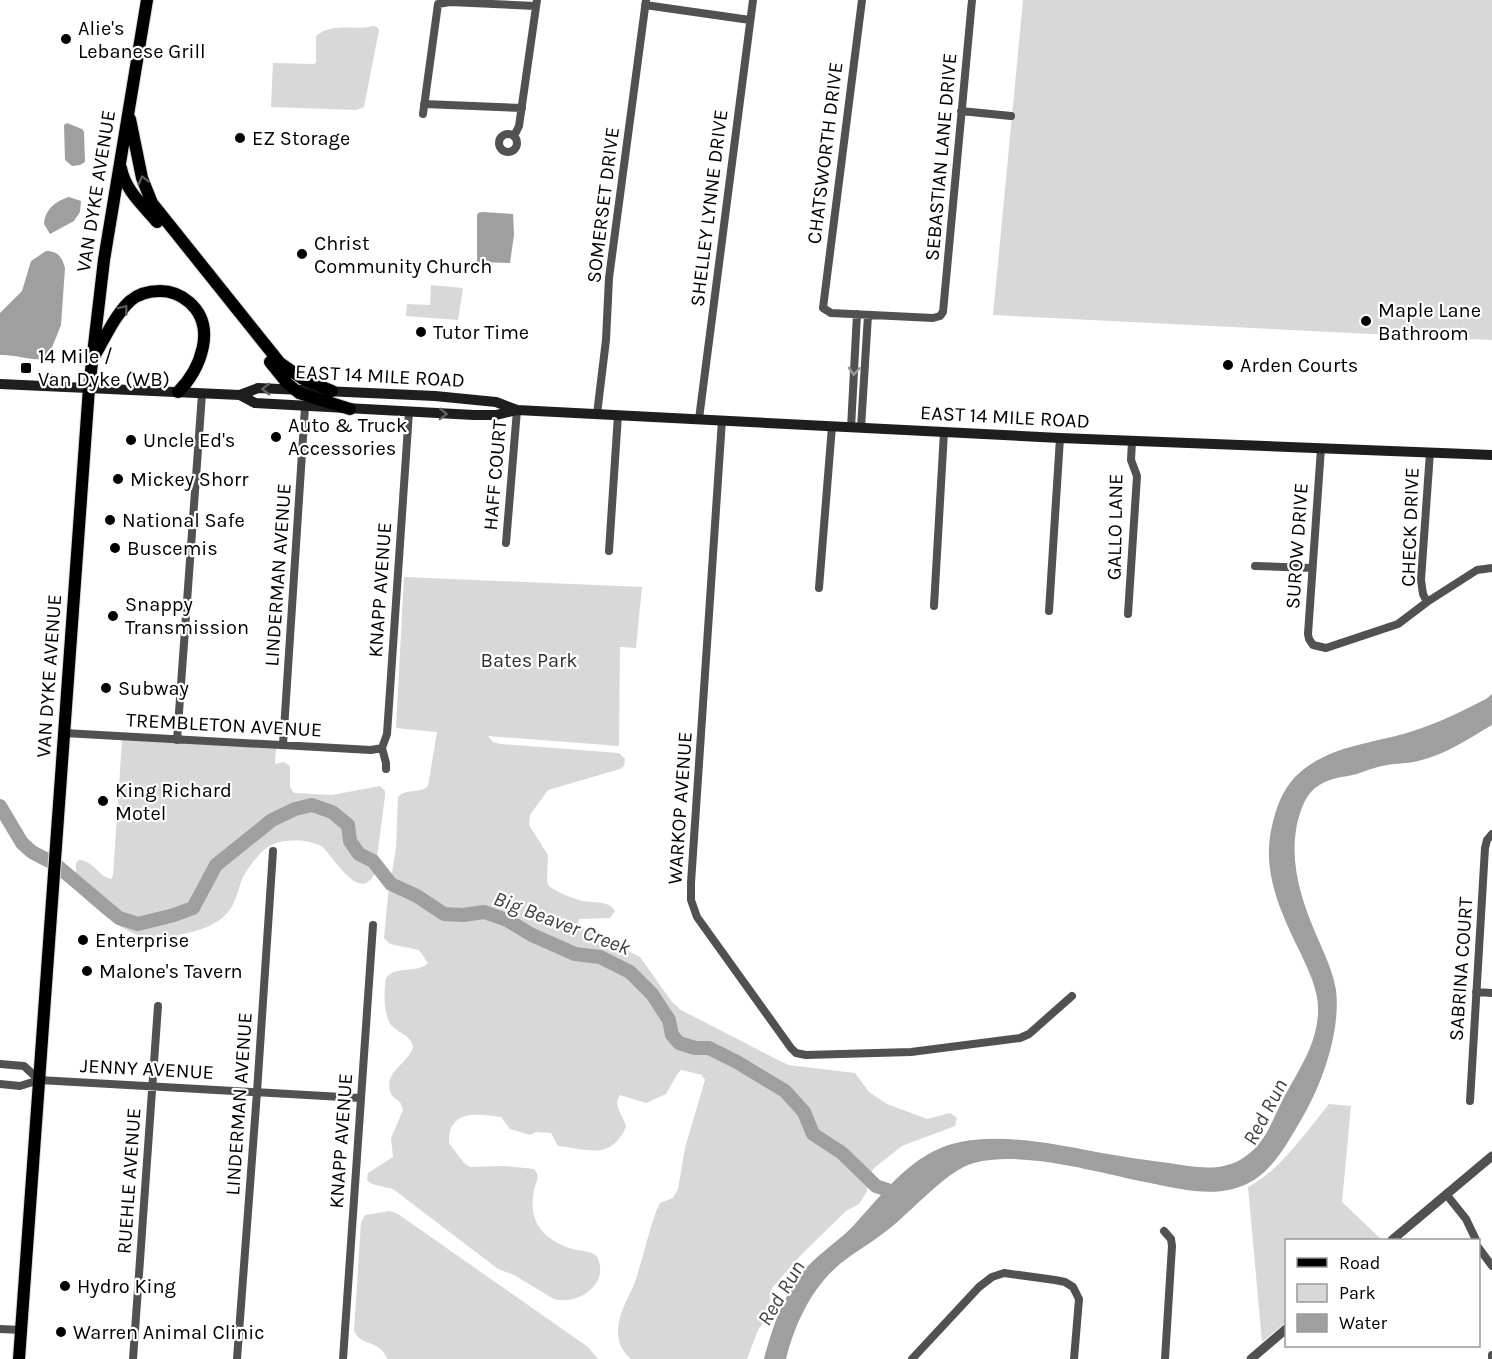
<svg xmlns="http://www.w3.org/2000/svg" width="1492" height="1359" viewBox="0 0 1492 1359" font-family="Karla,sans-serif">
	<style>
		.green { fill: #d8d8d8 }
		.water { fill: #9f9f9f }
		.lines { fill: none; stroke-linecap: round; stroke-linejoin: round }
		.river { stroke: #9f9f9f; stroke-width: 14 }
		.primary-casing { stroke: #dbdbdb; stroke-width: 14 }
		.minor { stroke: #515151; stroke-width: 8 }
		.tertiary { stroke: #515151; stroke-width: 9 }
		.secondary { stroke: #1e1e1e; stroke-width: 10 }
		.primary { stroke: #000; stroke-width: 12 }
		.oneway { stroke: #595959 }
		.oneway2 { stroke: #979797 }
		.oneway3 { stroke: #626262 }
		.poi-dot { fill: #000; stroke: #fff; stroke-width: 2 }
		.labels { text-anchor: middle; dominant-baseline: central; stroke-width: 4.5; stroke-linejoin: round; paint-order: stroke }
		.poi-label { font-size: 20px; fill: #000; stroke: #fff; text-anchor: start }
		.street-label { font-size: 20px; fill: #000; stroke: #fff }
		.park-label { font-size: 20px; fill: #2f2f2f; stroke: #fff }
		.water-label { font-size: 21px; font-style: italic; fill: #404040; stroke: #fff }
	</style>
	<rect width="100%" height="100%" fill="#fff"/>
	<path class="green" d="M1023,0H1492V340L993,315Z
		M373,26L377,27L379,30L364,107L356,110L271,107L273,63L314,64L316,62V36C332,22 354,31 373,26Z
		M431,285L463,288L458,320L406,316L407,304L430,305Z
		M404,577L642,587L636,648L620,647L619,746L488,736L493,742L500,744L619,753L625,759L624,766L620,769L548,790L530,815L529,825L548,855L547,880L549,886C557,892 569,897 579,900C591,904 608,899 615,911L610,918L579,919L578,926L640,957L672,1002L681,1010L788,1065L855,1073L869,1092L887,1104L927,1119L950,1113L957,1118L955,1126L902,1146L873,1169L866,1193L859,1204L846,1211L801,1255L772,1288L767,1318L758,1330L747,1359H631C622,1351 618,1343 618,1331C618,1313 629,1297 635,1282C643,1258 648,1233 657,1209L660,1203L673,1198L678,1189L685,1148L705,1080L702,1075L681,1070L678,1073L666,1094L646,1103L620,1095C612,1107 624,1115 626,1127C610,1161 589,1149 558,1146L551,1133L536,1132L530,1135L510,1129L501,1117C478,1114 448,1109 449,1143L464,1163L470,1167L505,1166L534,1169C541,1177 536,1181 534,1190C528,1220 541,1238 569,1248C578,1251 587,1250 596,1255C612,1282 579,1306 554,1299L514,1275L498,1269L393,1189L372,1184L367,1180L368,1173L393,1157L391,1138L403,1110L400,1102L392,1096C381,1072 406,1066 413,1048C412,1035 399,1034 391,1025C383,1013 384,991 386,978C395,965 418,974 428,963L419,950L390,944L384,938L388,896L396,848L398,797C406,788 420,794 428,786L437,732L396,728Z
		M122,740L276,748L275,764L284,762L290,766V787L294,793L332,795L380,786L385,791V796L375,873C359,906 332,853 321,846C309,839 281,838 268,847C259,853 247,869 242,879C238,890 236,902 228,912C217,925 203,929 188,933C177,935 167,939 156,939C127,938 94,908 75,889L76,863L79,860C94,861 98,876 111,879L113,876Z
		M1329,1104L1351,1106L1342,1202L1382,1240H1286V1322L1262,1342L1248,1187C1282,1169 1305,1133 1329,1104Z
		M390,1211L398,1214L588,1347L598,1359H388C385,1355 383,1350 378,1347C368,1341 358,1342 354,1330L361,1222L365,1215Z"/>
	<path class="water" d="M67,123L82,129L84,132L85,162L80,165L72,166L65,160L64,125Z
		M69,197L81,201L80,212L74,221L50,234L44,224C45,209 56,201 69,197Z
		M482,212L513,214L514,235L510,263L477,262V216L478,213Z
		M46,251C58,251 62,257 65,268L61,325L49,355L47,358C32,362 16,354 0,355V313L22,291L31,261Z
		M1492,694V725C1468,739 1445,755 1418,761C1406,764 1394,763 1382,766C1371,768 1360,774 1348,776C1334,778 1321,781 1311,792C1303,801 1300,813 1297,824C1289,865 1302,902 1318,939C1325,955 1333,972 1336,990C1341,1031 1322,1085 1301,1120C1289,1140 1275,1167 1254,1180C1222,1200 1184,1190 1150,1183C1098,1173 1025,1150 974,1163C946,1170 910,1214 885,1232C871,1243 855,1252 841,1263C812,1287 795,1323 786,1359H764C773,1325 784,1293 808,1266C822,1251 840,1240 854,1225C878,1199 902,1167 934,1151C980,1127 1053,1144 1102,1153C1124,1157 1146,1160 1169,1163C1192,1167 1219,1172 1240,1160C1265,1145 1270,1125 1282,1101C1297,1072 1317,1046 1318,1012C1319,991 1309,972 1301,954C1281,913 1261,872 1272,826C1276,808 1282,791 1295,777C1327,745 1373,744 1413,731C1439,723 1462,711 1486,699Z"/>
	<g class="lines">
		<path class="river" d="M0,806L22,843L32,852L55,864L119,918L138,924L174,915L193,908L216,865L272,820L295,809L312,805L332,812L348,825L350,841L359,854L373,861L391,884L417,896L444,914L463,915L484,912L507,920L532,935L575,954L600,957L630,972L652,994L669,1020L672,1035L679,1043L695,1048H709L737,1062L785,1091L804,1112L813,1134L842,1153L876,1186L902,1195"/>
		<defs>
			<path id="primary" d="M130,119L142,178L152,203L280,363L303,379L332,391
				M121,168C125,190 143,205 157,222
				M95,355C105,338 115,315 130,301C138,294 149,291 160,291C170,291 181,295 189,302C218,327 200,370 178,392
				M270,362L287,383L299,393L350,409
				M19,1359L89,388L104,260L147,0"/>
		</defs>
		<use href="#primary" class="primary-casing"/>
		<path class="minor" d="M862,0L823,308L831,313L933,318L940,316L943,312L972,0
			M645,5L750,20
			M424,104L522,108
			M961,111L1011,116
			M423,114L438,4L450,2L535,6
			M499 143a9 9 0 1 1 18 0a9 9 0 1 1-18 0Z
			M514,136L519,126L537,0
			M597,414L606,340L609,278L646,0
			M699,419L753,0
			M722,420L691,883V900L697,917L791,1048L796,1053L806,1055L911,1052L1020,1038L1029,1034L1072,996
			M851,428L857,314
			M861,428L868,315
			M1321,448L1308,634L1309,639L1313,645L1326,648L1398,624L1427,602L1477,570L1492,568
			M506,543L517,410
			M609,551L618,415
			M1255,566L1312,568
			M819,588L832,426
			M1427,602L1423,594L1421,580L1430,452
			M934,606L944,432
			M1049,611L1060,438
			M1128,614L1137,476L1131,460L1132,441
			M64,733L371,750L382,748
			M177,740L202,394
			M283,745L305,407
			M386,769V763L382,748L387,734L409,412
			M1476,992L1492,993
			M0,1064L24,1066L39,1080
			M0,1084L20,1086L39,1080L360,1098
			M1470,1101L1485,848L1487,840L1492,834
			M1446,1194L1466,1219L1476,1240
			M1164,1231L1171,1239L1172,1246L1165,1359
			M1478,1247L1492,1266
			M0,1329L22,1330
			M133,1359L158,1006
			M237,1359L257,1092L273,851
			M343,1359L373,925
			M912,1359L979,1287L992,1277L1004,1273L1055,1280L1065,1282L1073,1287L1079,1299L1074,1359
			M1492,1359V1355"/>
		<path class="tertiary" d="M1392,1240L1492,1156
			M1251,1359L1286,1329"/>
		<path class="secondary" d="M0,384L240,395L258,388L435,396L496,402L517,410
			M240,395L255,403L474,415H496L517,410L1060,438L1492,455"/>
		<use href="#primary" class="primary"/>
	</g>
	<defs><path id="oneway-chevron" d="M-2-3.5L2.5 0L-2 3.5" fill="none" stroke-width="1.6" stroke-linecap="round" stroke-linejoin="round" transform="scale(1.5)"/></defs>
	<g class="oneway">
		<use href="#oneway-chevron" transform="translate(143 180) rotate(-105)"/>
		<use href="#oneway-chevron" transform="translate(124 309) rotate(-52)"/>
	</g>
	<use class="oneway2" href="#oneway-chevron" transform="translate(854 371) rotate(93)"/>
	<g class="oneway3">
		<use href="#oneway-chevron" transform="translate(266 389) rotate(179)"/>
		<use href="#oneway-chevron" transform="translate(443 414) rotate(2)"/>
	</g>
	<g class="poi-dot">
		<circle cx="66" cy="39" r="6"/>
		<circle cx="240" cy="138" r="6"/>
		<circle cx="302" cy="254" r="6"/>
		<circle cx="1366" cy="321" r="6"/>
		<circle cx="421" cy="332" r="6"/>
		<circle cx="1228" cy="365" r="6"/>
		<rect x="20" y="362" width="12" height="12" rx="3"/>
		<circle cx="276" cy="437" r="6"/>
		<circle cx="131" cy="440" r="6"/>
		<circle cx="118" cy="479" r="6"/>
		<circle cx="110" cy="520" r="6"/>
		<circle cx="115" cy="548" r="6"/>
		<circle cx="113" cy="616" r="6"/>
		<circle cx="106" cy="688" r="6"/>
		<circle cx="103" cy="801" r="6"/>
		<circle cx="83" cy="940" r="6"/>
		<circle cx="87" cy="971" r="6"/>
		<circle cx="65" cy="1286" r="6"/>
		<circle cx="61" cy="1332" r="6"/>
	</g>
	<g class="labels">
		<g class="poi-label">
			<text x="78" y="28">Alie's<tspan x="78" dy="23">Lebanese Grill</tspan></text>
			<text x="252" y="138">EZ Storage</text>
			<text x="314" y="243">Christ<tspan x="314" dy="23">Community Church</tspan></text>
			<text x="1378" y="310">Maple Lane<tspan x="1378" dy="23">Bathroom</tspan></text>
			<text x="433" y="332">Tutor Time</text>
			<text x="38" y="356">14 Mile /<tspan x="38" dy="23">Van Dyke (WB)</tspan></text>
			<text x="1240" y="365">Arden Courts</text>
			<text x="288" y="425">Auto &amp; Truck<tspan x="288" dy="23">Accessories</tspan></text>
			<text x="143" y="440">Uncle Ed's</text>
			<text x="130" y="479">Mickey Shorr</text>
			<text x="122" y="520">National Safe</text>
			<text x="127" y="548">Buscemis</text>
			<text x="125" y="604">Snappy<tspan x="125" dy="23">Transmission</tspan></text>
			<text x="118" y="688">Subway</text>
			<text x="115" y="790">King Richard<tspan x="115" dy="23">Motel</tspan></text>
			<text x="95" y="940">Enterprise</text>
			<text x="99" y="971">Malone's Tavern</text>
			<text x="77" y="1286">Hydro King</text>
			<text x="73" y="1332">Warren Animal Clinic</text>
		</g>
		<g class="street-label">
			<text transform="translate(825 153) rotate(-83)">CHATSWORTH DRIVE</text>
			<text transform="translate(941 157) rotate(-85)">SEBASTIAN LANE DRIVE</text>
			<text transform="translate(96 191) rotate(-81)">VAN DYKE AVENUE</text>
			<text transform="translate(603 205) rotate(-83)">SOMERSET DRIVE</text>
			<text transform="translate(709 208) rotate(-83)">SHELLEY LYNNE DRIVE</text>
			<text transform="translate(380 376) rotate(3)">EAST 14 MILE ROAD</text>
			<text transform="translate(1005 417) rotate(3)">EAST 14 MILE ROAD</text>
			<text transform="translate(495 475) rotate(-85)">HAFF COURT</text>
			<text transform="translate(1115 527) rotate(-89)">GALLO LANE</text>
			<text transform="translate(1410 527) rotate(-88)">CHECK DRIVE</text>
			<text transform="translate(1297 546) rotate(-86)">SUROW DRIVE</text>
			<text transform="translate(278 575) rotate(-86)">LINDERMAN AVENUE</text>
			<text transform="translate(380 590) rotate(-86)">KNAPP AVENUE</text>
			<text transform="translate(49 676) rotate(-86)">VAN DYKE AVENUE</text>
			<text transform="translate(224 725) rotate(3)">TREMBLETON AVENUE</text>
			<text transform="translate(680 808) rotate(-86)">WARKOP AVENUE</text>
			<text transform="translate(1461 969) rotate(-86)">SABRINA COURT</text>
			<text transform="translate(147 1069) rotate(3)">JENNY AVENUE</text>
			<text transform="translate(239 1104) rotate(-86)">LINDERMAN AVENUE</text>
			<text transform="translate(341 1141) rotate(-86)">KNAPP AVENUE</text>
			<text transform="translate(129 1181) rotate(-86)">RUEHLE AVENUE</text>
		</g>
		<g class="park-label">
			<text x="529" y="660">Bates Park</text>
		</g>
		<g class="water-label">
			<text transform="translate(562 923) rotate(21)">Big Beaver Creek</text>
			<text transform="translate(1265 1112) rotate(-62)">Red Run</text>
			<text transform="translate(781 1293) rotate(-59)">Red Run</text>
		</g>
	</g>
	<rect x="1285" y="1239" width="195" height="108" fill="#ffffff" stroke="#999999" stroke-width="1.5"/>
	<rect x="1297" y="1258" width="30" height="9" fill="#000000" stroke="#999999" stroke-width="1.5"/>
	<text x="1339" y="1269" font-size="18" fill="#000000">Road</text>
	<rect x="1297" y="1284" width="30" height="18" fill="#d8d8d8" stroke="#999999" stroke-width="1.5"/>
	<text x="1339" y="1299" font-size="18" fill="#000000">Park</text>
	<rect x="1297" y="1314" width="30" height="18" fill="#9f9f9f" stroke="#999999" stroke-width="1.5"/>
	<text x="1339" y="1329" font-size="18" fill="#000000">Water</text>
</svg>
